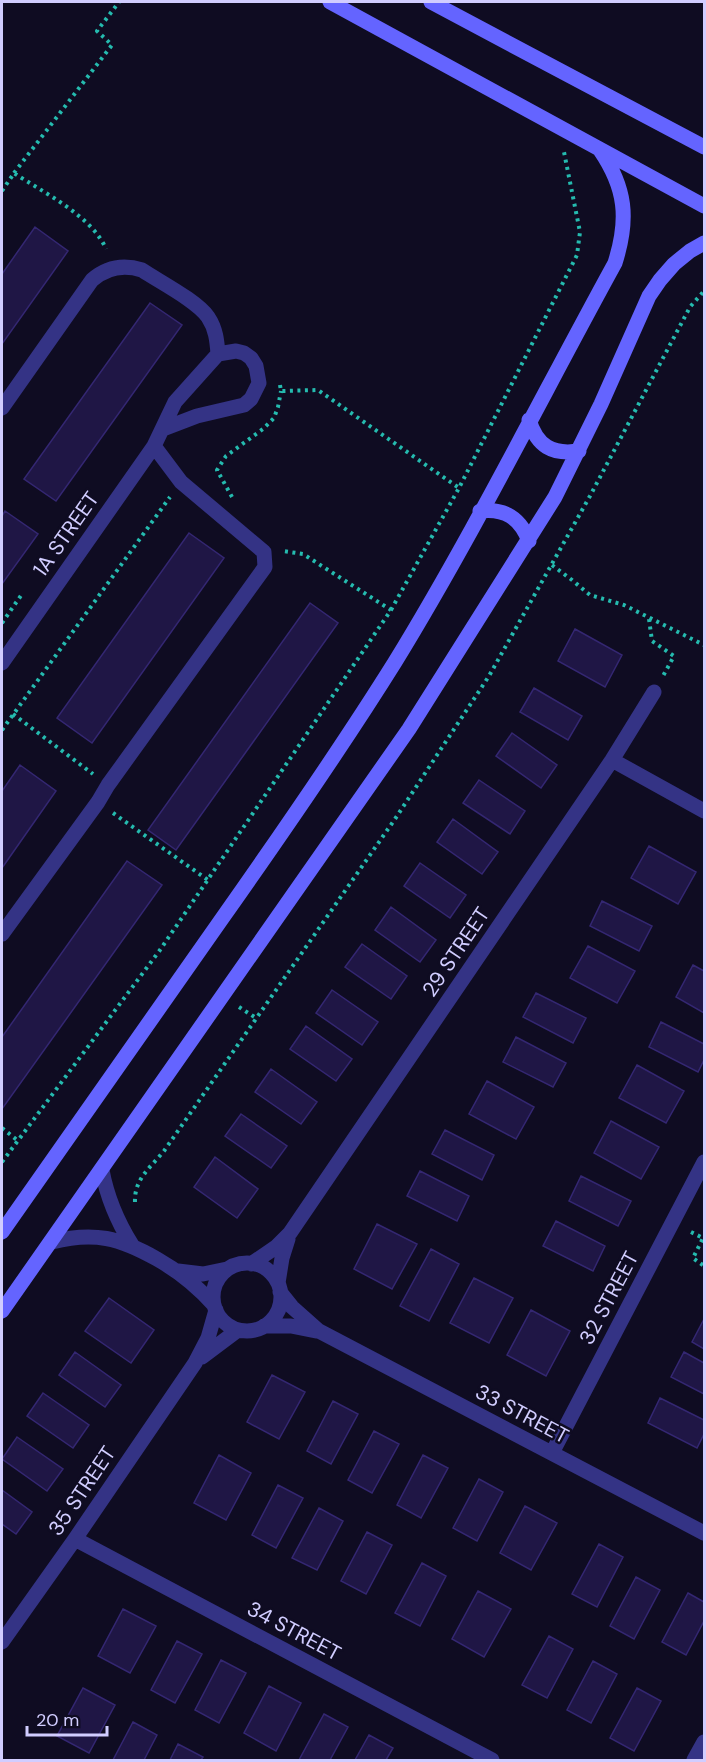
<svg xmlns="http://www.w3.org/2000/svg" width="706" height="1762" viewBox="0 0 706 1762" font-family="'DM Sans',sans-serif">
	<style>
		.building { fill: #1f1645; stroke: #342772; stroke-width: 1.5 }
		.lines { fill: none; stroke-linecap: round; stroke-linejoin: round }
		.path { stroke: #25bbaf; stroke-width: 4; stroke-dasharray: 3 4.5; stroke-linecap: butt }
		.street { stroke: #343385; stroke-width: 15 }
		.secondary { stroke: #6464ff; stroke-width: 15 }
		.labels { text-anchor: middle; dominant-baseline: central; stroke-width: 5; stroke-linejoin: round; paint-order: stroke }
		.street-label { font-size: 21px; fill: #d1cdff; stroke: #0f0c22 }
	</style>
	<rect width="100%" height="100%" fill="#0f0c22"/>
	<path class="building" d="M35,227L68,251L2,344V274Z
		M150,303L182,325L56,501L24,479Z
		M5,511L38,534L2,584V516Z
		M189,533L224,558L92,743L57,718Z
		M310,603L338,623L176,850L148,830Z
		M575,629L622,655L605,687L558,661Z
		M534,688L582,716L568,740L520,712Z
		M512,733L557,765L541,788L496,756Z
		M20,765L56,791L2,868V791Z
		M479,780L525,811L510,834L463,803Z
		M453,819L498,852L482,874L437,842Z
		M649,846L696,872L678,904L631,878Z
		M127,861L162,885L2,1109V1037Z
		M420,863L466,895L450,918L404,886Z
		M602,901L652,926L639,951L590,926Z
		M391,907L436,940L420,962L375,930Z
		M362,944L407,976L391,999L345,967Z
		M588,946L635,971L617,1003L570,978Z
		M693,965L704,971V1013L676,997Z
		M332,990L378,1022L362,1045L316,1013Z
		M536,993L586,1018L573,1043L523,1017Z
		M661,1022L704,1044V1060L698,1072L649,1047Z
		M306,1026L352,1059L336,1081L290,1049Z
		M516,1037L566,1063L553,1087L503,1062Z
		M637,1065L684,1091L666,1123L619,1098Z
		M271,1069L317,1102L301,1124L255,1092Z
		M487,1081L534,1107L516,1139L469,1114Z
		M241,1114L287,1146L271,1168L225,1136Z
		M611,1121L659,1147L641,1179L594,1153Z
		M445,1130L494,1155L482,1180L432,1154Z
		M215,1157L258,1189L237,1218L194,1187Z
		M420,1171L469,1196L457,1221L407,1196Z
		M581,1176L631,1201L618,1226L569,1201Z
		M556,1221L605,1246L593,1271L543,1246Z
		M377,1224L417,1244L392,1289L354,1269Z
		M431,1249L459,1264L429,1321L400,1306Z
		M474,1278L513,1298L489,1343L450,1323Z
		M109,1298L154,1330L131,1363L85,1331Z
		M531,1310L570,1331L546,1376L507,1355Z
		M704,1319V1349L692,1342Z
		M75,1352L121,1385L105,1407L59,1375Z
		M684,1352L704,1363V1394L671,1377Z
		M272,1375L305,1392L279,1439L247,1422Z
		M43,1393L89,1425L73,1448L27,1416Z
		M660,1398L704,1420V1434L697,1448L648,1423Z
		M333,1401L358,1414L331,1464L307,1451Z
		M374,1431L399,1444L372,1493L348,1480Z
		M17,1437L63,1469L47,1491L2,1459Z
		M219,1455L251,1473L226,1520L194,1503Z
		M423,1455L448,1468L421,1518L397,1505Z
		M479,1479L503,1492L477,1541L453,1528Z
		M278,1485L303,1498L276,1548L252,1535Z
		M2,1490L32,1512L16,1534L2,1524Z
		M525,1506L557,1523L531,1570L500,1553Z
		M319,1508L343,1521L317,1570L292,1558Z
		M367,1532L392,1545L366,1594L341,1581Z
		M599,1544L623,1557L597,1607L572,1594Z
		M422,1563L446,1576L420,1626L395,1613Z
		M636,1577L660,1590L634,1639L610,1626Z
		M478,1591L511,1609L484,1657L452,1639Z
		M688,1593L704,1602V1621L686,1655L662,1642Z
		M123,1609L156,1626L130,1673L98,1656Z
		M549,1636L573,1649L547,1698L522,1685Z
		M177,1641L202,1654L175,1703L151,1690Z
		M221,1660L246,1673L219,1723L195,1710Z
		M593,1661L617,1674L591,1723L567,1710Z
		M269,1686L301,1703L276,1751L244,1733Z
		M83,1688L115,1705L89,1753L57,1736Z
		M637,1688L661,1701L634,1751L610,1738Z
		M324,1714L348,1727L330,1760H299Z
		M133,1722L157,1735L144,1760H113Z
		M369,1735L393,1748L386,1760H355Z
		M178,1744L203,1757L201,1760H170Z"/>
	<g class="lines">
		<path class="path" d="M14,173L112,45L97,31L119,2
			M2,191L14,173C44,193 92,216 106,249
			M280,385L281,391L318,390L459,488L577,255L580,232L564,152
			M232,497L217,470L226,456L263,429L274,418L278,407L281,391
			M552,565L572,580L590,595L624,605L704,645
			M391,610L459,488
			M649,619L652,641L674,656L663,676
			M2,623L22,594
			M13,714L93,774
			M2,730L170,497
			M113,813L208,880
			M239,1007L256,1018
			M2,1128L17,1140
			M2,1162L160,950L391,610L303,554L283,551
			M135,1202C134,1179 151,1167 164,1151L395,819L489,676L590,496L690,307L704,291
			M691,1232L703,1238L693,1258L704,1266"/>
		<path class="street" d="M2,408L92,280C107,267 123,264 142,270C160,282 197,301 208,317C216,329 217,341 218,354
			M2,663L154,446L175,402L218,354L236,351L244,353L251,358L256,366L259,383L251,399L244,405L197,416L163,429
			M612,760L704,811
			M2,934L98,802L108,785L265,567L264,552L181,482L154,446
			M102,1170C107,1197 117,1221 132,1245
			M52,1242C94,1231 120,1238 157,1259C180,1272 197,1286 214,1305
			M213 1297a34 34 0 1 1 68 0a34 34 0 1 1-68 0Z
			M251,1264L276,1247L290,1233L612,760L654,692
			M178,1271L203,1274L227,1269
			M278,1283L282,1258L288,1239
			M280,1292L292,1307L319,1331L704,1533
			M264,1326H291L316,1331
			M202,1357L238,1330
			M552,1453L704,1162
			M75,1539L492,1760
			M2,1642L75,1539L195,1363L208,1338L216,1310
			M694,1760L704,1742"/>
		<path class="secondary" d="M330,2L704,206
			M431,2L704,147
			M529,420C537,446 552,455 579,451
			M480,511C505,508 520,518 529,541
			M2,1232C75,1128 148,1024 221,920C281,835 340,750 395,662C474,533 542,396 615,263C629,219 626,188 600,150
			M2,1311L409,729L555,497L601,404L649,296L660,280L674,264L690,251L704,243"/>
	</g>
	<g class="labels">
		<g class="street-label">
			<text transform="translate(66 534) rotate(-55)">1A STREET</text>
			<text transform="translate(456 952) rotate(-56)">29 STREET</text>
			<text transform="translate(609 1298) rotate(-62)">32 STREET</text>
			<text transform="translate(522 1414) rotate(28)">33 STREET</text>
			<text transform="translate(82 1491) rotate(-56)">35 STREET</text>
			<text transform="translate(294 1631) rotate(28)">34 STREET</text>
		</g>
	</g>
	<rect width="706" height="1762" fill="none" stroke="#d1cdff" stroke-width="6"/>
	<path d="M27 1726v9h80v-9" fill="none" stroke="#d1cdff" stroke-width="3"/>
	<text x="36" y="1726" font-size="18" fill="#d1cdff" stroke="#0f0c22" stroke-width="4.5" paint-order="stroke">20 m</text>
</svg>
